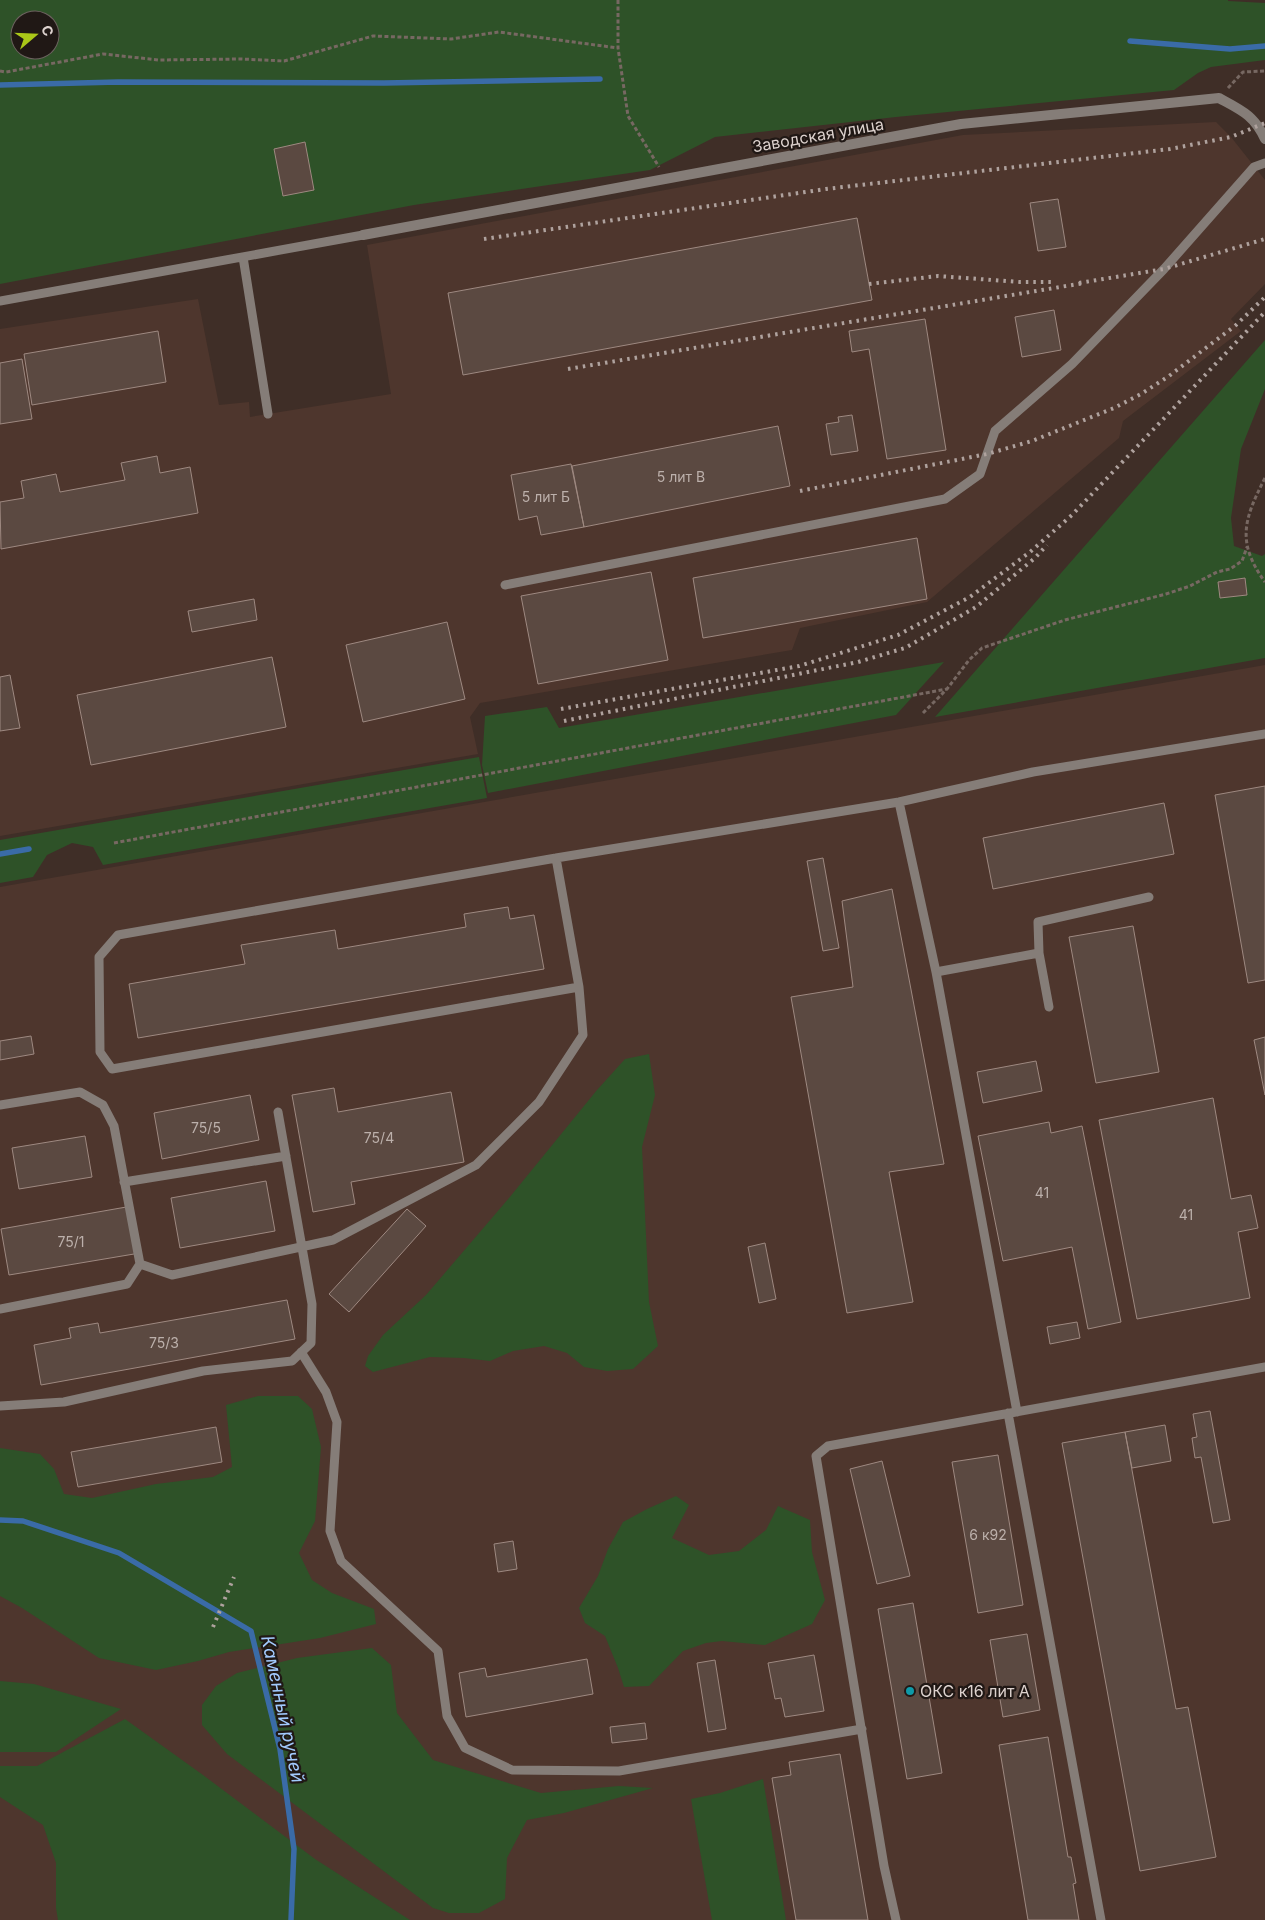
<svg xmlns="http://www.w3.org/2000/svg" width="1265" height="1920" viewBox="0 0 1265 1920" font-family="Inter,sans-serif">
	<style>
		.built { fill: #4e362d }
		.green { fill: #2e5228; fill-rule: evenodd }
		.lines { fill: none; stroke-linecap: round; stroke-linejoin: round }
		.stream { stroke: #3a6ba7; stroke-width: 5.5 }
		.building { fill: #5b4941; stroke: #9e8981 }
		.path { stroke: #776862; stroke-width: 3; stroke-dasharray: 4 2.5; stroke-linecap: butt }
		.lane { stroke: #857d78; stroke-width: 9 }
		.street { stroke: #857d78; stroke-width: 10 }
		.rail { stroke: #afa29e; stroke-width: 4; stroke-dasharray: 2.5 5; stroke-linecap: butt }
		.culture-dot { fill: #0f9aa8; stroke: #201815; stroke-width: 2 }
		.labels { text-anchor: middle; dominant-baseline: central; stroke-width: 4.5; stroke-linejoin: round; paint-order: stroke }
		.number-label { font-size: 14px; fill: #bcb0ab }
		.street-label { font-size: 16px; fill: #ddd2ce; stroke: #201815 }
		.poi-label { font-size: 16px; fill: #ddd2ce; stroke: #201815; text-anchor: start }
		.water-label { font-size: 18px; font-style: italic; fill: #a2cafd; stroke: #201815 }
	</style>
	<rect width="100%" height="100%" fill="#3f2e27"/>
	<path class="built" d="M1216,122L1231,137L1265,180V284L1231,319L1241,331L1123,421L1119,438L927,602L800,628L792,650L480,703L470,717L478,754L0,836V329L198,299L219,405L249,402L250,417L391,394L367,245L963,135Z
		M1265,665V1920H0V887Z"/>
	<path class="green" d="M0,0H1228V1L1265,3V60L1211,67L1198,73L1174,90L896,117L715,137L650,170L414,205L0,284ZM20,20H50V50H20Z
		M1265,340V389L1241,449L1231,518L1234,546L1262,556L1265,554V658L935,717Z
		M944,662L896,715L488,793L482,765L485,716L547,707L559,728Z
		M479,757L487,798L103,865L93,847L72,843L47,855L33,877L0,883V840Z
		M649,1054L655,1095L642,1147L649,1302L658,1346L633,1369L607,1371L584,1367L567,1353L544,1346L513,1351L490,1361L464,1358L430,1357L373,1372L365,1366L368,1356L383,1335L426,1295L509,1198L597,1090L625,1059Z
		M258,1396H298L312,1409L321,1447L315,1521L299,1553L312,1580L332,1593L374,1609L376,1624L320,1638L229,1652L198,1661L156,1670L99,1658L22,1608L0,1596V1448L40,1454L54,1469L64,1494L92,1498L156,1484L213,1477L232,1467L226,1405Z
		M676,1496L689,1505L672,1538L709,1555L739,1551L766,1530L778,1506L810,1520L812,1552L825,1600L812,1624L765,1645L722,1641L706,1643L683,1651L649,1686L624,1687L618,1668L605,1636L585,1623L579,1608L598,1576L608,1549L623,1522L647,1509Z
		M372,1648L391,1665L397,1713L433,1760L541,1793L619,1786L653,1788L564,1813L527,1820L507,1858L505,1899L479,1913H449L433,1908L227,1754L202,1725V1705L216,1686L237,1673L297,1658Z
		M0,1681L34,1684L121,1709L56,1752H0Z
		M125,1719L203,1775L315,1859L410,1920H58L56,1908V1863L43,1825L0,1797V1766H37Z
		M763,1779L786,1920H712L691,1799L720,1793Z"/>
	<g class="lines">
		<path class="stream" d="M1130,41L1230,49L1265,46
			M0,85L118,82L384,83L600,79
			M0,854L29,849
			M0,1520L23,1521L119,1553L251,1631L280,1749L294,1849L291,1920"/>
	</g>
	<path class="building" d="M305,142L314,190L283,196L274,149Z
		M1058,199L1066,247L1038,251L1030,203Z
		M857,218L872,300L463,375L448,293Z
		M1054,310L1061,350L1022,357L1015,317Z
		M925,319L946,450L887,459L869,349L852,352L849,331Z
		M158,331L166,382L32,405L24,354Z
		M22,359L32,419L0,424V363Z
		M852,415L858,451L831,455L826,424L839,422L838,417Z
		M778,426L790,486L584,527L572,466Z
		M157,456L160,473L190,467L198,513L1,549L0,502L24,498L21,481L56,474L60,492L125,480L121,463Z
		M571,464L584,527L541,535L537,516L519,520L511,475Z
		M917,538L927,599L703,638L693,578Z
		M651,572L668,660L538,684L521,596Z
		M1245,578L1247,595L1220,598L1218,582Z
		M254,599L257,620L192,632L188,611Z
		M447,622L465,699L363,722L346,645Z
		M272,657L286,727L91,765L77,695Z
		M10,675L20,728L0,731V677Z
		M1265,786V980L1248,983L1215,795Z
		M1164,803L1174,854L993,889L983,838Z
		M823,858L839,948L823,951L807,861Z
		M892,889L944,1164L889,1172L913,1302L847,1313L791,997L853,987L842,901Z
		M508,907L510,919L534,915L544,969L138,1038L129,984L245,964L241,945L335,930L338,949L466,927L464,914Z
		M1133,926L1159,1072L1096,1083L1069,937Z
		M31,1036L34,1054L0,1060V1041Z
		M1265,1037V1095L1254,1040Z
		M1036,1061L1042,1091L983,1103L977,1072Z
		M334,1088L338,1112L451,1092L464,1162L351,1182L355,1204L313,1212L292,1095Z
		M250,1095L259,1140L162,1159L154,1113Z
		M1213,1098L1231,1199L1251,1195L1258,1228L1238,1232L1250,1298L1137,1319L1099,1120Z
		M1049,1122L1051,1133L1082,1126L1121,1322L1088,1329L1072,1247L1003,1261L978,1136Z
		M85,1136L92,1177L19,1189L12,1148Z
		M266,1181L275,1231L180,1248L171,1198Z
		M132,1206L140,1253L9,1275L1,1229Z
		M407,1209L426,1226L349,1312L329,1294Z
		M765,1243L776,1299L759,1303L748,1247Z
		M287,1300L295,1339L41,1385L34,1345L71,1338L69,1328L98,1323L100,1333Z
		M1077,1322L1080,1338L1050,1344L1047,1327Z
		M1210,1411L1230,1520L1213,1523L1201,1457L1195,1458L1192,1438L1197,1437L1193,1414Z
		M1165,1425L1171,1461L1132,1468L1125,1432Z
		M216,1427L222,1462L78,1487L71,1452Z
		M1125,1432L1176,1709L1188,1707L1216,1857L1140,1871L1062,1443Z
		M998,1455L1023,1605L978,1613L952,1462Z
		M882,1461L910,1576L877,1584L850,1469Z
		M513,1541L517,1569L498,1572L494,1544Z
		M913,1603L942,1773L907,1779L878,1609Z
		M1027,1634L1040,1710L1003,1717L990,1640Z
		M814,1655L824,1711L785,1717L781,1698L775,1699L768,1663Z
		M587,1659L593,1694L466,1717L459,1673L485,1668L487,1677Z
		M715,1660L726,1729L708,1732L697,1663Z
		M645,1723L647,1739L612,1743L610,1727Z
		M1048,1737L1068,1857H1071L1076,1883L1073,1884L1079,1920H1028L999,1745Z
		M840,1754L868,1920H796L772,1778L791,1775L789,1762Z"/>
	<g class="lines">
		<path class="path" d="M618,0V48L628,116L659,167
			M0,71L6,72L103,54L159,60L242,59L284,61L373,36L451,39L499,32L618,48
			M1228,88L1243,72L1265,71
			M1265,478C1244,519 1236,542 1265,582
			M923,713L947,689L969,660L982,648L1065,620L1166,594L1190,586L1217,572L1230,569L1242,561L1247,547
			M114,843L947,689"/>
		<path class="lane" d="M243,257L268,414
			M0,301L363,235
			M505,585L945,499L980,474L995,431L1072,364L1164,269L1254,167L1265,163
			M899,802L936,972L1017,1412
			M936,972L1039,953
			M579,987L112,1069L100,1052L99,957L118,935L556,858L899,802L1033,772L1265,734
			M1049,1007L1039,953L1038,922L1149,897
			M0,1105L80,1092L103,1105L114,1126L140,1264L172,1275L333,1240L476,1165L539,1102L583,1035L579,987L556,858
			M124,1182L286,1156
			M0,1309L127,1284L140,1264
			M301,1352L326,1392L337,1422L330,1531L341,1561L438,1651L447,1716L465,1748L512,1770L619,1771L862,1729
			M0,1406L64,1402L203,1371L292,1361L311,1343L312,1304L278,1112
			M1008,1413L1101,1920
			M896,1920L884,1866L816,1456L828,1446L1265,1367"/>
		<path class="street" d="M363,235L961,124L1219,98C1241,110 1254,115 1265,139"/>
		<path class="rail" d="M484,239L826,189L1170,149L1231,137L1265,123
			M1079,283L1164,269L1265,239
			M869,284L938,276L1020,282H1051
			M568,369L1084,283
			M800,491L987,454L1032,441L1114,408L1141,394L1169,376L1236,325L1265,297
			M561,709L799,666L898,635L970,597L1030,552L1072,515L1265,312
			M564,721L858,662L905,648L976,607L1035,558L1047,545
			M213,1627L234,1577"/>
	</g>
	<circle class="culture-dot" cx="910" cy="1691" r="5"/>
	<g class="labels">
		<g class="number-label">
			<text x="681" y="476">5 лит В</text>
			<text x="546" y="496">5 лит Б</text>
			<text x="206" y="1127">75/5</text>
			<text x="379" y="1137">75/4</text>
			<text x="1042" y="1192">41</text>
			<text x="1186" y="1214">41</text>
			<text x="71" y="1241">75/1</text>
			<text x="164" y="1342">75/3</text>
			<text x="988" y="1534">6 к92</text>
		</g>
		<g class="street-label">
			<text transform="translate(818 135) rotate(-10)">Заводская улица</text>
		</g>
		<g class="poi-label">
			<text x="920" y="1691">ОКС к16 лит А</text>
		</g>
		<g class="water-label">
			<text transform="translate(283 1709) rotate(78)">Каменный ручей</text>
		</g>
	</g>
	<g transform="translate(35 35) rotate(71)"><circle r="24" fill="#201815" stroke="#6c625f"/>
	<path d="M0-4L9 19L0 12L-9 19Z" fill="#aac718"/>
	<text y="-8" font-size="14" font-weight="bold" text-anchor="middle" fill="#ddd2ce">С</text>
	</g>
</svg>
